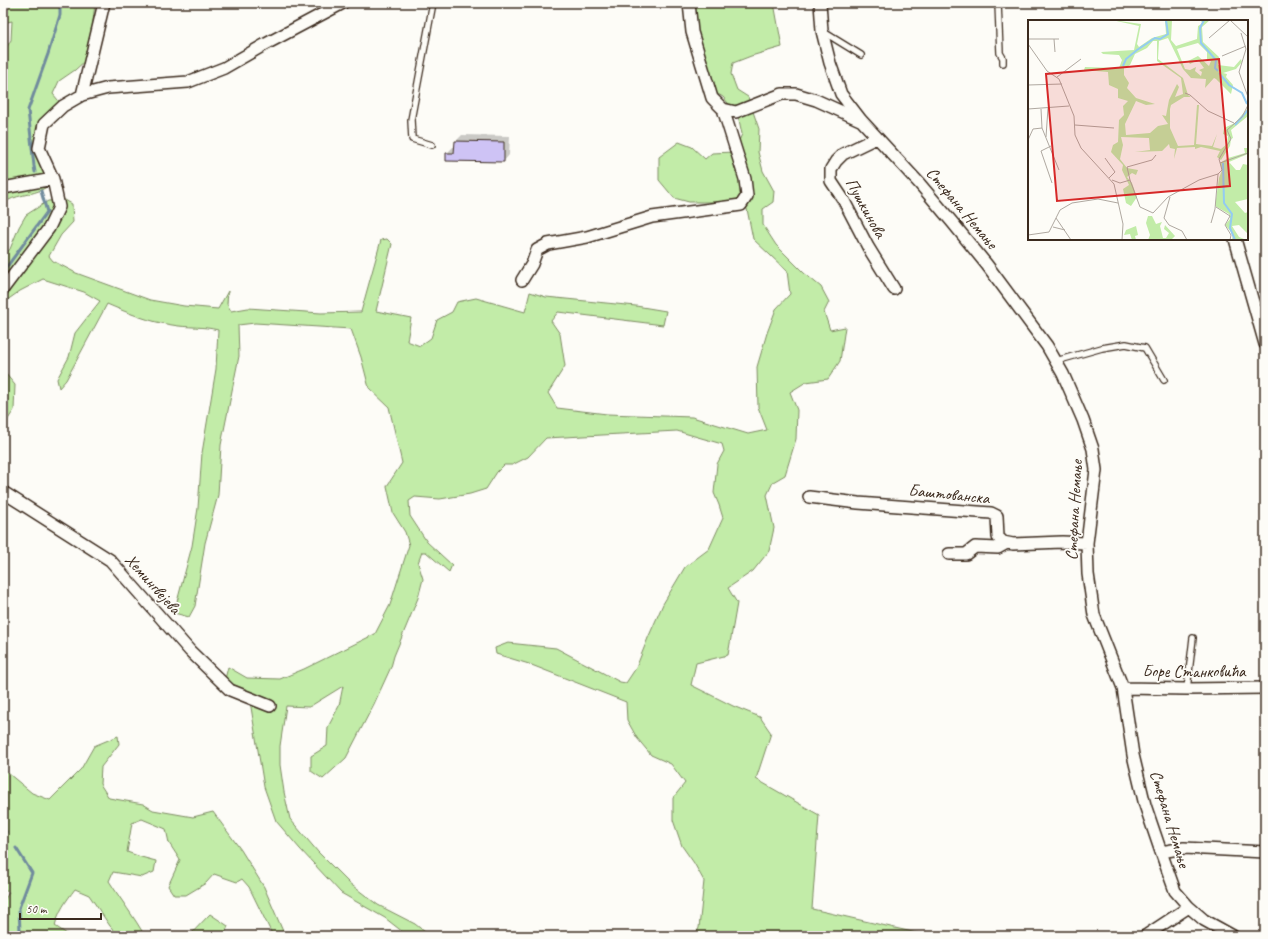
<svg xmlns="http://www.w3.org/2000/svg" width="1268" height="939" viewBox="0 0 1268 939" font-family="Caveat,sans-serif">
	<style>
		.green { fill: #c2eca8; stroke: #7e8b63 }
		.shadow { fill: #0003 }
		.lines { fill: none; stroke-linecap: round; stroke-linejoin: round }
		.stream { stroke: #708b9d; stroke-width: 3 }
		.building { fill: #cec3f5; stroke: #3b2a1e }
		.lane-casing { stroke: #3b2a1e; stroke-width: 8 }
		.street-casing { stroke: #3b2a1e; stroke-width: 14 }
		.lane { stroke: #fdfcf7; stroke-width: 5.5 }
		.street { stroke: #fdfcf7; stroke-width: 11 }
		.labels { text-anchor: middle; dominant-baseline: central; stroke-width: 3.5; stroke-linejoin: round; paint-order: stroke }
		.street-label { font-size: 17px; fill: #3b2a1e; stroke: #fdfcf7 }
		.inset-river { fill: none; stroke: #93cbf2; stroke-width: 2 }
		.inset-road { fill: none; stroke: #afa8a0; stroke-width: 1 }
		.view { fill: #d62828; fill-opacity: 0.15; stroke: #d62828; stroke-width: 2 }
		.inset-edge { fill: none; stroke: #3b2a1e; stroke-width: 2 }
	</style>
	<rect width="100%" height="100%" fill="#fdfcf7"/>
	<filter id="ink" filterUnits="userSpaceOnUse"><feTurbulence type="fractalNoise" baseFrequency=".025" numOctaves="2"/><feDisplacementMap in="SourceGraphic" scale="8" xChannelSelector="R" yChannelSelector="G"/><feConvolveMatrix kernelMatrix="1 2 1 2 8 2 1 2 1" color-interpolation-filters="sRGB"/></filter>
	<g filter="url(#ink)">
		<path class="green" d="M3,3H95L90,48L86,60L75,70L59,81L53,94L63,106L44,124L39,148L53,179C51,182 48,186 45,188C32,196 14,194 3,204V53L11,40L12,21L3,23Z
			M689,3H774L782,47L751,56L733,63L731,74L737,90L748,97L759,129L758,152L763,171L774,191L773,202L763,209V225L776,245L804,273L821,287L829,302L824,312L830,330L845,327L840,361L828,379L806,382L790,392L797,410L796,439L785,475L773,482L767,495L774,528L769,551L753,571L728,588L737,603L728,655L696,663L691,685L733,706L760,717L771,733L756,779L819,815L812,909L930,936H786L751,931L731,933L730,936H695L699,928L704,881L694,863L682,846L673,820V798L685,783L671,764L651,755L637,738L627,720L626,702L529,664L496,654L495,648L508,643L556,648L620,682L626,683L636,668L648,638L663,604L685,567L709,549L723,518L719,505L714,493L717,464L724,451L722,444L677,431L546,438L528,457L512,465H504L497,472L486,489L470,494L440,499L415,497L409,501L410,516L427,542L452,565L449,572L426,552H422L418,563L423,579L418,598L394,656L391,667L374,704L346,758L323,779L311,771V756L327,746L328,727L339,706L343,686L309,707L286,706L280,746V765L284,792L290,819L318,852L349,883L378,905L415,924L430,936H408L385,918L341,893L300,849L276,821L264,787L249,695L225,679L228,667L247,678L280,679L304,669L375,634L390,605L409,545L405,532L393,513L387,486L402,463L389,407L369,388L361,357L351,329L255,323L238,325L239,356L221,445L218,495L205,543L195,606L189,617L174,613L192,546L198,508L202,453L216,369L218,330C203,326 188,328 172,325C150,322 128,313 107,304L66,380L59,388L57,379L69,357L75,333L100,301L84,292L43,279L20,291L3,303V257L10,249L19,227L26,215L48,201L65,200L72,204L73,222L61,235L49,256L53,261L76,273L150,300L184,306L218,309L228,291L227,304L231,311L248,308L321,313L361,312L381,240L387,239L392,244L376,311L411,318L407,341L420,346L431,338L437,320L452,312L457,302L476,298L525,312L530,292L546,297L636,306L666,311L663,325L558,312L551,321L560,334L565,366L548,393L557,408L607,414L692,417L748,434L767,430L758,407L757,367L767,333L776,309L790,294L787,271L753,239L747,209L738,202H689L674,198L659,180V157L679,142L692,147L705,159L712,153L734,152L742,134L738,115L723,97L709,89Z
			M3,372L5,373L15,385L14,410L3,427Z
			M118,736L119,744L101,767L100,784L109,798L143,804L153,810L193,817L213,812L241,850L264,887L285,936H273L249,887L242,879L237,882L214,874L206,883L186,895H174L168,886L180,860L169,843L166,829L142,819L132,823L127,852L141,857L156,861L154,872L142,877L113,872L109,881C121,900 134,917 145,936H119L110,926L89,895L75,889C66,901 58,912 55,926L70,936H3V903L9,892L3,890V769L32,793L50,800L81,769L94,746Z
			M210,914L228,926L224,936H189Z"/>
		<path class="shadow" d="M462,135L510,136L509,155L504,161L447,153L453,147H456V141Z"/>
		<g class="lines">
			<path class="stream" d="M35,172L34,166L28,110L48,54L60,15V3
				M3,272L47,212L41,191
				M3,827L6,832
				M16,848L32,873L19,908L20,931L25,936"/>
		</g>
		<path class="building" d="M455,141L504,142V162L446,161V153H454Z"/>
		<g class="lines">
			<defs>
				<path id="lane" d="M998,3L1000,53L1003,58V63
					M822,31L861,55
					M432,145L412,139L411,120L433,3
					M1056,361L1102,348L1126,344L1145,348L1164,380
					M1187,689L1193,638"/>
				<path id="street" d="M689,3L692,32L712,98L723,109L736,112L782,94H796L816,100L860,120
					M820,3L822,31L830,63L841,94L861,120L919,183L952,222L987,265L1047,346L1063,374L1083,420L1093,449L1096,470L1087,543L1088,574L1094,615L1123,688L1133,755L1145,805L1161,852L1175,891L1189,907L1204,920L1233,936
					M82,95L104,3
					M876,138L843,154L836,161L831,169V181L843,199L868,247L894,289
					M3,188L53,179
					M1235,239L1265,344
					M522,280L532,264L537,250L548,244L587,237L652,217L741,205L747,196L745,179L723,109
					M3,289L49,228L59,207L53,179L39,148L44,124L63,106L82,95L108,88L188,82L224,68L264,45L343,3
					M3,492L110,560L190,651L230,690L270,706
					M809,497L858,503L991,513L997,516L998,537L1003,542L1013,544L1062,542L1087,543
					M949,554H966L975,547L998,548L1007,543
					M1123,688L1187,689L1265,688
					M1161,852L1184,848L1265,852
					M1145,936L1189,907"/>
			</defs>
			<use href="#lane" class="lane-casing"/>
			<use href="#street" class="street-casing"/>
			<use href="#lane" class="lane"/>
			<use href="#street" class="street"/>
		</g>
	</g>
	<g class="labels">
		<g class="street-label">
			<text transform="translate(866 208) rotate(61)">Пушкинова</text>
			<text transform="translate(962 208) rotate(50)">Стефана Немање</text>
			<text transform="translate(949 494) rotate(6)">Баштованска</text>
			<text transform="translate(1074 510) rotate(-87)">Стефана Немање</text>
			<text transform="translate(153 584) rotate(48)">Хемингвејева</text>
			<text x="1194" y="671">Боре Станковића</text>
			<text transform="translate(1170 819) rotate(73)">Стефана Немање</text>
		</g>
	</g>
	<g transform="translate(1028 20)">
		<rect width="220" height="220" fill="#fdfcf7"/>
		<path d="M84,0L113,4L109,24L111,27L124,18L138,14L137,0H144L143,20L148,26L169,19L170,6L175,3L172,0H182L174,7L175,22L191,37L190,45L206,47L213,39L214,42L208,49L195,53L199,54L198,57L205,65L203,74L188,59L186,58L177,68L178,59L163,58L155,49L140,18L131,21L130,39L155,58L160,75L163,77H156L143,85L142,89V108L150,126L166,125L169,85H171L168,124L184,126L189,114L185,127L193,129L199,124L200,116L195,114L196,108L207,103L220,88V96L203,110L205,118L203,119L202,126L193,140L189,137L192,131L173,127L167,129V127L149,128L146,139L147,129L142,128L141,124L134,131L107,132L122,130L121,118L93,117L95,125L92,139L99,148L110,150L108,155L104,153L99,157L104,163L109,177L103,186L98,183L95,169L101,165L94,150L95,145L83,132L85,125L90,122L91,100L96,95L95,86L100,81L90,78V69L81,65L80,52L56,50L57,47L91,48L94,40L91,35L75,34L73,32L106,30L111,6ZM125,21H129V41L153,58L155,74L147,77L151,67L149,64L141,80L138,96L134,95L140,104L130,106L122,113L98,115L97,104L108,81L118,85L127,84L108,78L99,68L101,63L96,55V48L102,45L107,34L119,28ZM170,23L179,32V39L183,41L181,46L170,36L160,41L162,44L170,40L176,48L171,50L174,52L173,56L167,51L168,47L162,50L157,49L149,29ZM216,128H220V134L201,142L208,150H212L215,144L220,145V179L207,182L217,193L220,192V214L211,205L204,206L211,217L216,219L204,220L205,214L197,205L202,199L201,194L187,186L191,158L194,150L192,143L200,138L217,133ZM120,196H124L128,204L134,202L132,206L135,218H138L141,213L136,209L137,205L147,216L143,220H120L122,215L118,203ZM108,206L110,215L107,216L108,220H104L102,214L96,215L98,210Z" fill="#c2eca8" fill-rule="evenodd"/>
		<path class="inset-river" d="M176,0L172,8L173,23L188,40L187,48L190,51M95,46L98,39L109,30L127,18L132,19L140,14L138,0M191,53L201,65L214,73L219,84M207,105L220,90M195,143L196,183L204,194L202,208L207,220"/>
		<path class="inset-road" d="M202,0L220,17M213,13L218,29L211,52L220,77M181,18L202,0M0,19H31M26,19L27,32M0,24L19,51L31,59L46,96L47,115L53,128L86,164L95,204L94,220M194,36L218,26M29,57L53,39M0,65L34,64M157,73L162,75L180,91L206,103M0,89L41,86M13,89L14,108L31,150M47,105L86,108M18,117L20,88M0,120L5,109L14,108M23,126L13,131L24,163M0,137V169M77,138L87,152L81,158M192,143L220,133M84,160L92,163L102,160L112,187L125,193L140,177L171,160L190,154L194,150L191,139L203,119L199,110L214,97L220,85M102,160L99,147L124,140L128,135M142,177L136,198L141,205L154,211L159,220M188,187L202,196L197,205L203,215L202,220M28,198L43,220M183,203L187,189L190,154M25,207L37,210M0,215L21,212L32,190L44,183L70,179L90,183"/>
		<path class="view" d="M191,39L202,166L29,181L18,54Z"/>
		<rect width="220" height="220" class="inset-edge"/>
	</g>
	<rect width="1268" height="939" fill="none" stroke="#fdfcf7" stroke-width="16"/>
	<rect x="8" y="8" width="1252" height="923" fill="none" stroke="#3b2a1e" stroke-width="1.5" filter="url(#ink)"/>
	<path d="M20 913v6h81v-6" fill="none" stroke="#3b2a1e" stroke-width="2"/>
	<text x="26" y="913" font-size="12" fill="#3b2a1e" stroke="#fdfcf7" stroke-width="3" paint-order="stroke">50 m</text>
</svg>
